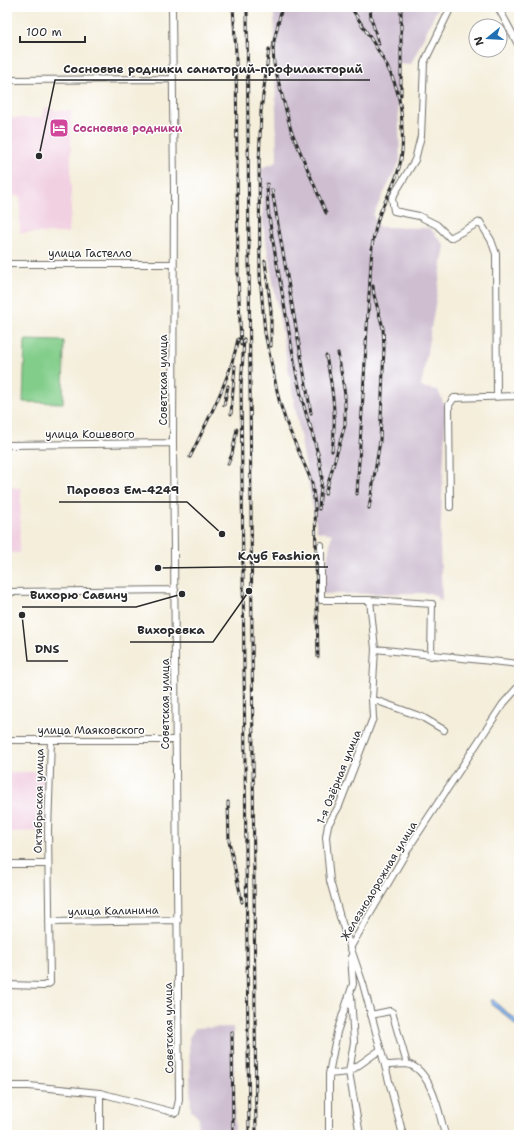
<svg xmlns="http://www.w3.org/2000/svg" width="526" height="1142" viewBox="0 0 526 1142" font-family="'Shantell Sans',sans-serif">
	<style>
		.built { fill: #f1d0e2 }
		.industrial { fill: #cebed0 }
		.green { fill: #82cd8a; stroke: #567c5a }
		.water { fill: #81b1ec; stroke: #566e8c }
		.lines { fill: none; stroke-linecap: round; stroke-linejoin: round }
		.minor-casing { stroke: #716f69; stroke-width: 8 }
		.minor { stroke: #fff; stroke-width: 6 }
		.rail-casing { stroke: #2b2b2b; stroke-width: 3 }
		.rail { stroke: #fff; stroke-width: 1.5; stroke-dasharray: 4.5; stroke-linecap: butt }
		.labels { text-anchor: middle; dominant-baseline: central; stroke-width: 3; stroke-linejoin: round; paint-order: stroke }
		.hotel-label { font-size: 11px; font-weight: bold; fill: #b23c85; stroke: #fff; text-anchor: start }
		.street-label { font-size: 11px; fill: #2b2b2b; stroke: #fff }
		.leader { fill: none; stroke: #2b2b2b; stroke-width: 1.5 }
		.callout-dot { fill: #2b2b2b; stroke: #fff; stroke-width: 1.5 }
		.callout-label { font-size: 12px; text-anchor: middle; font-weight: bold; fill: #2b2b2b; stroke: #fff; stroke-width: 3; stroke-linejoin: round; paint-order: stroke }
	</style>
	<rect width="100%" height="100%" fill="#fff"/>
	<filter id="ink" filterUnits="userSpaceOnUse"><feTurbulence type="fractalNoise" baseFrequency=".025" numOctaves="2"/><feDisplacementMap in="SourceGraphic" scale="8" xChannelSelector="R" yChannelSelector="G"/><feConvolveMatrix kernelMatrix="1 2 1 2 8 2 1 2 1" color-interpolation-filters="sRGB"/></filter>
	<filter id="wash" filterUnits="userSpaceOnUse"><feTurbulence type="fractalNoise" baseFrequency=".012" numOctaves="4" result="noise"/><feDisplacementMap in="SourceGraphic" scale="16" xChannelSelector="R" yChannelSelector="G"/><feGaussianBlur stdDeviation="0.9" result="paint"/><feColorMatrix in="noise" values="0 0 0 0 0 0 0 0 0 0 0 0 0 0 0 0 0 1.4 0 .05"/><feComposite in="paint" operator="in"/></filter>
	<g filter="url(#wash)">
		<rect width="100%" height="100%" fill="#f4eedb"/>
		<path class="built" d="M44,107L51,108L55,110L71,111V217L69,220L68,233H20V196L7,195V118H40L43,115Z
			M7,487L21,488L19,553H7Z
			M43,772L44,831L7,832V772Z"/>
		<path class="industrial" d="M274,7H438L411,64L397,63L400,161L373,215L379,227L430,228L445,246L421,387L438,390L446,409L440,544L442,601L430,593L321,594L332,534L317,531L263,225L261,168L277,162Z
			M233,1027L235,1135H109L110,1127L197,1128L199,1118L191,1111L189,1038L195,1028Z"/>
		<path class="green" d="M25,340L64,341L63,403L23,402Z"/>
		<path class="water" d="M491,1000H494C500,1009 511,1014 519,1022V1029L508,1017L493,1006Z"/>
	</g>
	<g filter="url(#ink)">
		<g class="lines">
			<defs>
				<path id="minor" d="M451,7L424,63L421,136L415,160L392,198L394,211L419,216L437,225L450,238L480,222L491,240L496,254L497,397
					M498,7L519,46
					M7,80L173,79
					M7,264H173
					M7,445L173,443
					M450,507L449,405L454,398L519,396
					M321,545V600H370L432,604L431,656
					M7,592L175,590
					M370,600L375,649L372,699L373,718L339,806L328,825L326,837L330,881L340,917L363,984L384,1062L387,1065C393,1065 400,1064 406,1064C431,1067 440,1116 445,1135
					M375,649L519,664
					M372,699L422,717L444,730
					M7,740H176
					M7,864H48
					M49,922L178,920
					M350,948L411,844L503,704L519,686
					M7,985L43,986L50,983L48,831L51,740
					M351,996L354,1042L349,1072L360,1135
					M371,1015L390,1011L392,1012L407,1064
					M384,1062L403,1135
					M329,1074L349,1072L380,1050
					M7,1086H29L100,1093L176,1113L179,1100L173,443L174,191L172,7
					M100,1093V1135
					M329,1135V1074L337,1032L353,984L351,957"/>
			</defs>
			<use href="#minor" class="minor-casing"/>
			<use href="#minor" class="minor"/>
			<defs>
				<path id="rail" d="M233,7L236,53L238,275L241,345
					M247,7L256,1135
					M282,7L274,41L273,48L274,64L291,130L326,213
					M351,7C366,33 386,58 396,87C400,100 402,115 402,129C403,143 403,155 399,168C395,184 386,198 380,213C376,224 374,235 372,246L357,494
					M370,7L371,18L379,44
					M401,7V95
					M259,160L260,276L265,333L279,400L286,422L308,473L312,483L315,505L318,657
					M259,164L261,111L269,49
					M267,184L268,210L272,236L297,377L302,399L311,431
					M272,190L311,413
					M265,261L271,311V346
					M244,339L241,386L249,1135
					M326,356C333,389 337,418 332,451
					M224,405L228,386
					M231,414L235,366
					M310,425L319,458
					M318,453L322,476L319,509
					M190,457C208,419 230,380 238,339
					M228,464L232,454L237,429
					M325,494L345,425V395L338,353
					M369,508L380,441L384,348L383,328L374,295L373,286
					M228,802L229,841L242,902
					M232,1032L233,1135"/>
			</defs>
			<use href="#rail" class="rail-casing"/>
			<use href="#rail" class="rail"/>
		</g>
	</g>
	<defs>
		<symbol id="hotel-square" viewBox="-11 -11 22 22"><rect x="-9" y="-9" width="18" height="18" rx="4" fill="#d1479c" stroke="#fff"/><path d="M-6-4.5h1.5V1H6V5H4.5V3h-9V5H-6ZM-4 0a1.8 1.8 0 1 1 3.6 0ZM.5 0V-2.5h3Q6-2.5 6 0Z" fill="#fff"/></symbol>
	</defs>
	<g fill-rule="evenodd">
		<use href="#hotel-square" x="48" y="117" width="22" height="22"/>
	</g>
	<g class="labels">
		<g class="hotel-label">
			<text x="73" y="128">Сосновые родники</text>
		</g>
		<g class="street-label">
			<text x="90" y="253">улица Гастелло</text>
			<text transform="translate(163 380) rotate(-90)">Советская улица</text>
			<text x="90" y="434">улица Кошевого</text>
			<text transform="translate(165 704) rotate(-90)">Советская улица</text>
			<text x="91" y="730">улица Маяковского</text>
			<text transform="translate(339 777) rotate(-68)">1-я Озёрная улица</text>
			<text transform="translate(39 801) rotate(-89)">Октябрьская улица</text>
			<text transform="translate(379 881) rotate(-59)">Железнодорожная улица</text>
			<text transform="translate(113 911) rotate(-1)">улица Калинина</text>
			<text transform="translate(169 1028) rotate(-91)">Советская улица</text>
		</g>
	</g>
	<path class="leader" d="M39 156L55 80H370M222 534L187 502H59M158 568L229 567H328M182 594L136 607H22M249 591L213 642H130M22 615L27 661H68"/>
	<g class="callout-dot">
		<circle cx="39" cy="156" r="4"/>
		<circle cx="222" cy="534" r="4"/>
		<circle cx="158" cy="568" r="4"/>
		<circle cx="182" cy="594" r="4"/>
		<circle cx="249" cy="591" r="4"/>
		<circle cx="22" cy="615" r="4"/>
	</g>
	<g class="callout-label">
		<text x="213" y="73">Сосновые родники санаторий-профилакторий</text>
		<text x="123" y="494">Паровоз Ем-4249</text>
		<text x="279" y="560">Клуб Fashion</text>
		<text x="79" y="599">Вихорю Савину</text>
		<text x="171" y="634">Вихоревка</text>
		<text x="47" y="653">DNS</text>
	</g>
	<rect width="526" height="1142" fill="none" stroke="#fff" stroke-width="24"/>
	<g transform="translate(488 38) rotate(252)"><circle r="19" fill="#ffffff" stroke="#aaaaaa"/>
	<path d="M0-3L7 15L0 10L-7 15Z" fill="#1f6fb2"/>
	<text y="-6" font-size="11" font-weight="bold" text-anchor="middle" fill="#2b2b2b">N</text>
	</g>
	<path d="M20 36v6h65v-6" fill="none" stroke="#2b2b2b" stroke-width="2"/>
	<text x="26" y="36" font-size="12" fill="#2b2b2b" stroke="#ffffff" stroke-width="3" paint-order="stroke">100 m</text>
</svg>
